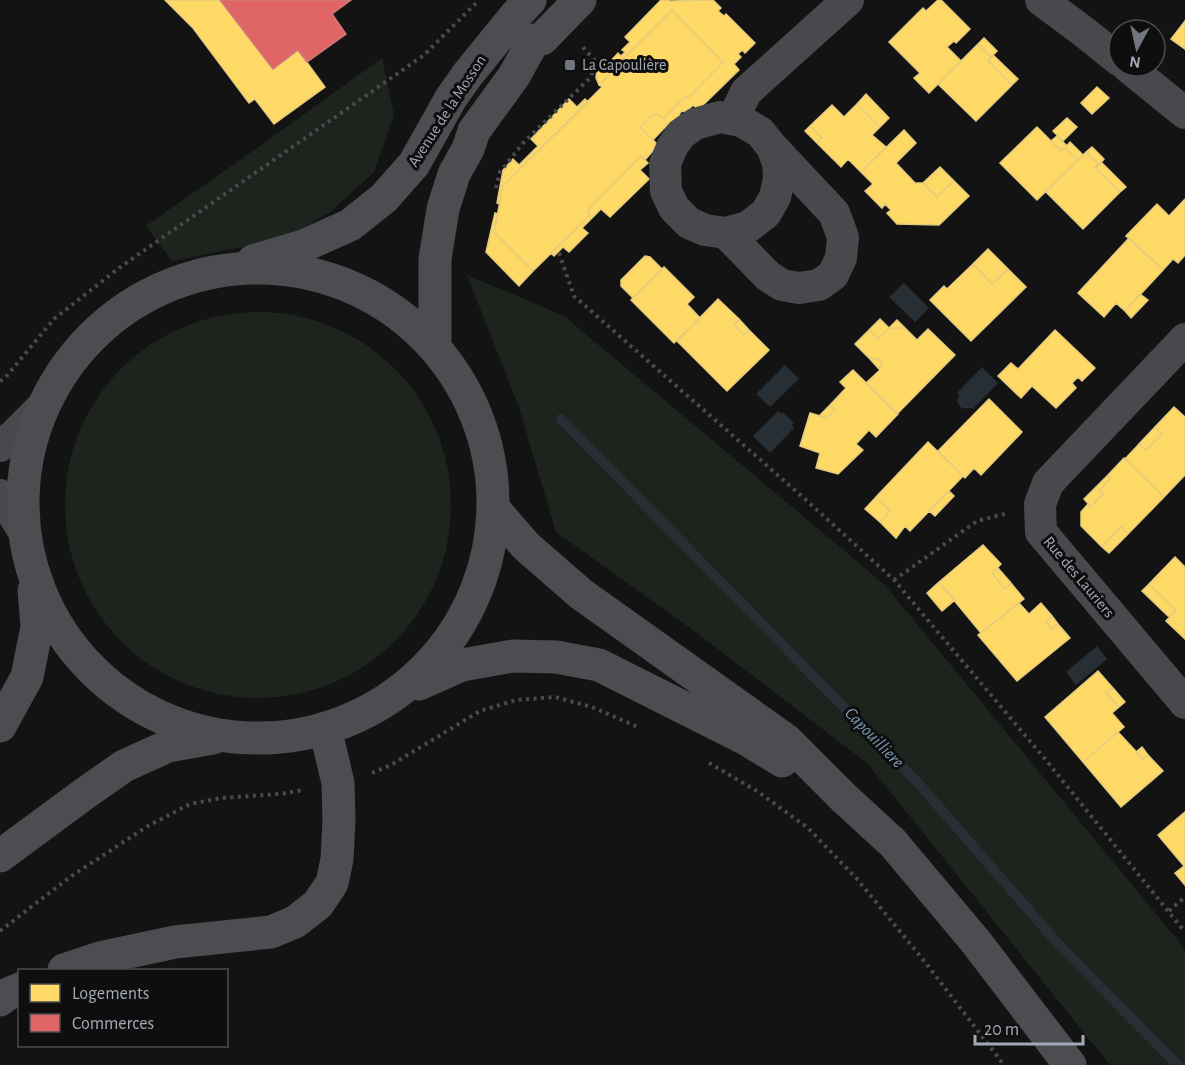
<svg xmlns="http://www.w3.org/2000/svg" width="1185" height="1065" viewBox="0 0 1185 1065" font-family="'Alegreya Sans',sans-serif">
	<style>
		.green { fill: #1d241e }
		.water { fill: #272f35 }
		.homes { fill: #ffd966; stroke: #e4cb7e; stroke-width: 1.5 }
		.shops { fill: #e06666; stroke: #ce7a7e; stroke-width: 1.5 }
		.lines { fill: none; stroke-linecap: round; stroke-linejoin: round }
		.stream { stroke: #272f35; stroke-width: 10 }
		.path { stroke: #494b4e; stroke-width: 4; stroke-dasharray: 3 4.5; stroke-linecap: butt }
		.street { stroke: #48494c; stroke-width: 32 }
		.secondary { stroke: #4c4d50; stroke-width: 33 }
		.poi-dot { fill: #71757d; stroke: #0e0e0f; stroke-width: 2 }
		.labels { text-anchor: middle; dominant-baseline: central; stroke-width: 6; stroke-linejoin: round; paint-order: stroke }
		.poi-label { font-size: 16px; fill: #a4aab5; stroke: #0e0e0f; text-anchor: start }
		.street-label { font-size: 16px; fill: #a4aab5; stroke: #0e0e0f }
		.water-label { font-size: 18px; font-style: italic; fill: #799ab2; stroke: #0e0e0f }
	</style>
	<rect width="100%" height="100%" fill="#131314"/>
	<path class="green" d="M382,58L394,115L374,172L329,213L282,239L172,261L146,226L260,146Z
		M467,275L564,316L884,584L1185,949V1065H1110L867,763L693,630L556,532L519,407Z
		M65 505a193 193 0 1 1 386 0a193 193 0 1 1-386 0Z"/>
	<path class="water" d="M904,283L929,308L915,322L889,297Z
		M785,365L799,379L770,407L756,394Z
		M982,367L998,383L973,409L971,408C963,409 960,409 957,401L959,395L957,393Z
		M778,411L781,414L783,412L794,423L792,425L794,428L770,453L753,436Z
		M1097,646L1107,659L1076,685L1066,672Z"/>
	<path class="homes" d="M165,0H220L273,69L298,50L325,87L274,124L255,99L249,103L193,28Z
		M661,0L671,1L713,0L721,8L718,11L724,16L726,14L755,43L745,53L742,50L738,54L741,57L734,64L739,70L698,110L693,105L685,113L683,110L679,114L681,116L671,126L669,123L653,140L640,127L651,116L658,114L663,119L686,96L688,98L723,62L672,10L613,69L614,70L599,85L596,78L597,70L606,63L608,64L618,53L621,56L625,52L622,50L630,42L625,37Z
		M938,0H941L970,29L956,43L954,41L947,47L961,61L929,93L914,78L920,73L889,42L923,8L926,11Z
		M672,10L723,62L688,98L686,96L663,119L658,114L651,116L640,127L658,145L645,160L641,156L587,211L590,215L533,271L494,232L503,186L602,87L599,85L614,70L613,69Z
		M1185,21V49L1171,39Z
		M984,38L997,51L991,57L978,44Z
		M978,44L991,57L988,61L1012,85L976,121L938,84Z
		M993,55L1018,79L1012,85L988,61Z
		M1097,87L1109,98L1092,114L1081,103Z
		M866,94L889,118L880,127L857,104Z
		M569,99L577,107L585,99L588,102L503,186L499,204L497,203L503,170L513,159L519,165L538,146L531,139Z
		M857,104L880,127L872,135L886,147L861,172L848,159L841,167L817,143L822,138L810,126L832,105L844,117Z
		M1067,118L1077,127L1063,141L1053,131Z
		M810,126L822,138L817,143L805,131Z
		M1037,127L1061,151L1065,148L1078,160L1037,200L1000,163Z
		M904,130L916,143L896,163L915,183H923L937,197L954,181L969,196L939,225L897,224L887,213L891,210L885,204L882,208L865,191L873,184L861,172Z
		M1057,136L1067,146L1061,151L1051,141Z
		M1070,142L1083,155L1078,160L1065,148Z
		M1092,147L1104,159L1099,165L1086,152Z
		M1086,152L1099,165L1095,168L1120,192L1083,229L1046,192Z
		M641,156L648,163L640,170L649,179L610,217L601,209L582,228L588,233L569,252L563,247L554,256L551,253L590,215L587,211Z
		M1101,162L1126,187L1120,192L1095,168Z
		M940,167L954,181L937,197L923,183Z
		M1185,199V255L1178,263L1173,259L1163,270L1126,236L1157,204L1169,216Z
		M495,213L498,214L494,232L533,271L519,286L486,252Z
		M1129,238L1163,270L1125,311L1116,303L1104,317L1078,293Z
		M988,249L1008,269L992,284L973,264Z
		M645,256L650,257L662,269L633,298L621,286V280Z
		M973,264L992,284L1008,269L1026,287L971,341L930,300L944,286L947,289Z
		M664,267L694,297L687,304L700,318L674,343L631,300Z
		M1140,294L1148,300L1131,318L1125,311Z
		M718,299L739,319L734,325L744,335L749,330L769,350L727,391L677,341Z
		M739,319L749,330L744,335L734,325Z
		M880,319L889,328L878,339L869,330Z
		M897,320L905,328H889Z
		M889,328H905L917,340L928,329L955,355L897,414L866,383L880,370L878,368L883,363L878,359L869,358L855,344L869,330L878,339Z
		M1055,330L1095,368L1082,381L1078,377L1072,383L1076,388L1056,408L1032,386L1021,398L998,376L1011,363L1018,369Z
		M869,358L878,359L883,363L878,368Z
		M853,370L898,414L876,437L869,430L856,444L863,450L838,474L816,468L820,453L800,446L810,413L827,418L835,410L830,405L846,388L840,382Z
		M989,399L1022,432L981,475L974,468L965,478L938,451Z
		M830,405L835,410L827,418L819,416Z
		M1174,407L1185,417V475L1164,497L1125,459L1139,444L1146,450L1162,434L1155,427Z
		M1155,427L1162,434L1146,450L1139,444Z
		M928,442L963,476L910,531L905,526L896,538L880,522L890,511L876,497Z
		M1124,458L1164,497L1128,534L1121,526L1102,547L1081,526V512L1088,504L1091,507L1103,494L1099,491L1111,478L1108,475Z
		M1108,475L1111,478L1099,491L1103,494L1091,507L1084,499Z
		M949,491L954,496L935,516L929,511Z
		M876,497L890,511L880,522L865,509Z
		M1121,526L1128,534L1109,553L1102,547Z
		M983,545L1001,564L992,573L1005,589L1011,583L1024,599L981,633L939,582Z
		M1175,557L1185,567V639L1166,621L1176,610L1149,584Z
		M998,568L1011,583L1005,589L992,573Z
		M939,582L955,600L942,611L927,593Z
		M1149,584L1176,610L1169,617L1142,591Z
		M1019,603L1029,614L1041,603L1052,616L1046,622L1052,629L1058,624L1070,638L1017,681L978,635Z
		M1052,616L1058,624L1052,629L1046,622Z
		M1098,671L1113,688L1106,693L1119,707L1112,713L1124,727L1083,762L1045,717Z
		M1113,688L1125,702L1119,707L1106,693Z
		M1118,732L1143,759L1148,755L1163,771L1121,807L1083,762Z
		M1142,747L1148,755L1143,759L1136,752Z
		M1185,812V885L1175,873L1184,866L1158,835Z"/>
	<path class="shops" d="M220,0H351L332,14L346,34L307,62L298,50L273,69Z"/>
	<g class="lines">
		<path class="stream" d="M561,419L919,784L1060,946L1178,1065"/>
		<path class="path" d="M496,188L500,172L524,142L591,77L595,61L582,46
			M559,253L574,296L806,500L894,580L1045,759L1185,932
			M0,381L5,378L54,319L119,268L424,55L479,0
			M894,580L977,521L1008,513
			M709,763L757,791L808,828L857,879L925,962L1004,1065
			M372,773L391,765L480,711L516,700L555,697L592,707L638,727
			M1169,911L1185,897
			M0,931L70,877L148,826L190,804L221,798L280,794L304,790"/>
		<path class="street" d="M1041,0L1084,32L1119,60
			M1127,66L1185,113
			M733,119L746,92L848,0
			M726,233L768,276L782,285L799,288L819,285L833,275L841,258L843,237L834,213L772,147L760,132L741,121L720,117L695,124L681,134L672,147L665,164L666,191L674,208L689,223L705,230L726,233L748,227L766,213L775,197L779,179L778,163L772,147
			M1185,339L1048,483L1040,504L1041,532L1185,703
			M0,446L13,436L44,405
			M0,495L3,498L24,532"/>
		<path class="secondary" d="M253,261L303,246L350,225L384,198L414,164L451,98L468,74L516,15L530,0
			M23 503a235 235 0 1 1 470 0a235 235 0 1 1-470 0Z
			M435,347V259L443,209L454,174L468,149L474,131L514,76L534,40L542,39L580,0
			M494,509L526,546L581,594L786,740L844,798L893,843L976,942L1070,1065
			M419,684L462,665L513,656L556,657L599,665L746,739L782,761
			M0,726L27,677L37,627L34,590
			M0,856L84,794L124,766L168,746L213,738
			M64,970L100,958L175,942L271,932L295,922L318,904L332,883L337,859L339,821L338,783L325,728
			M0,1000L6,995L20,989"/>
	</g>
	<rect class="poi-dot" x="564" y="59" width="12" height="12" rx="3"/>
	<g class="labels">
		<g class="poi-label">
			<text x="582" y="65">La Capoulière</text>
		</g>
		<g class="street-label">
			<text transform="translate(447 111) rotate(-57)">Avenue de la Mosson</text>
			<text transform="translate(1079 577) rotate(50)">Rue des Lauriers</text>
		</g>
		<g class="water-label">
			<text transform="translate(874 738) rotate(46)">Capouilliere</text>
		</g>
	</g>
	<rect x="18" y="969" width="210" height="78" fill="#0e0e0f" stroke="#4a4c51" stroke-width="1.5"/>
	<rect x="30" y="984" width="30" height="18" fill="#ffd966" stroke="#4a4c51" stroke-width="1.5"/>
	<text x="72" y="999" font-size="18" fill="#a4aab5">Logements</text>
	<rect x="30" y="1014" width="30" height="18" fill="#e06666" stroke="#4a4c51" stroke-width="1.5"/>
	<text x="72" y="1029" font-size="18" fill="#a4aab5">Commerces</text>
	<g transform="translate(1137 48) rotate(188)"><circle r="28" fill="#0e0e0f" stroke="#4a4c51" stroke-width="1.5"/>
	<path d="M0-4.5L10 22L0 15L-10 22Z" fill="#71757d"/>
	<text y="-9" font-size="16" font-weight="bold" text-anchor="middle" fill="#a4aab5">N</text>
	</g>
	<path d="M975 1035v9h108v-9" fill="none" stroke="#a4aab5" stroke-width="3"/>
	<text x="984" y="1035" font-size="18" fill="#a4aab5" stroke="#0e0e0f" stroke-width="4.5" paint-order="stroke">20 m</text>
</svg>
